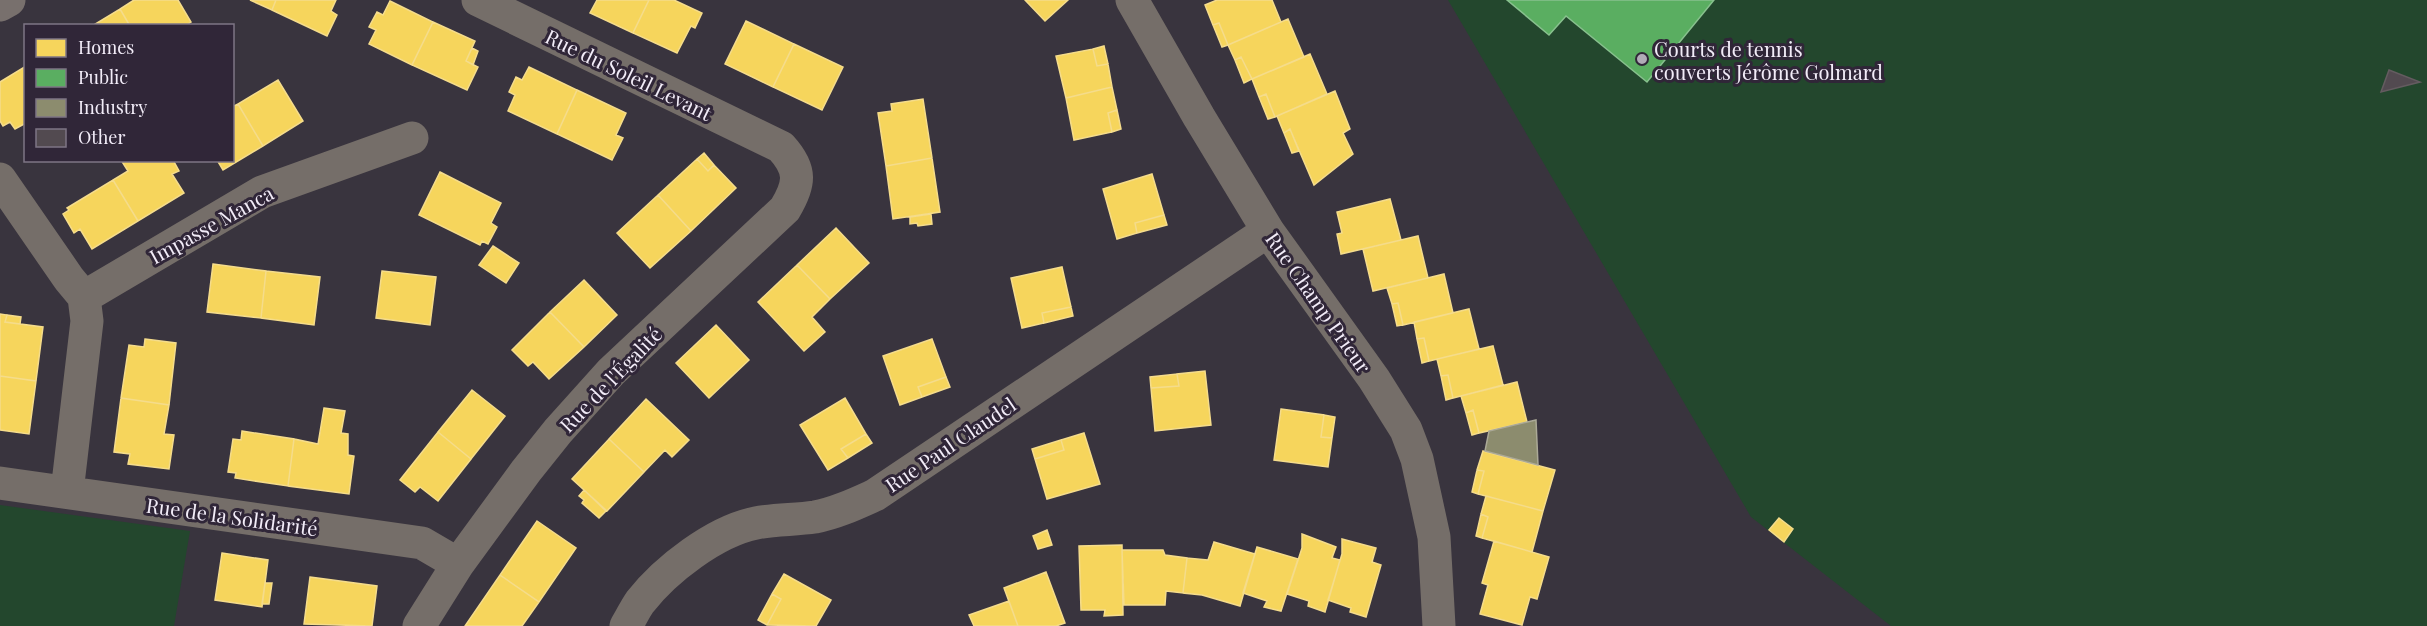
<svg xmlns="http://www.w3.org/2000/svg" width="2427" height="626" viewBox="0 0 2427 626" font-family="'Playfair Display',serif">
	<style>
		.green { fill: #23472d }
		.homes { fill: #f6d55c; stroke: #f5dc8b; stroke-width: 1.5 }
		.public { fill: #5aae61; stroke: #88c18e; stroke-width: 1.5 }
		.industry { fill: #8c8c6e; stroke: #aba997; stroke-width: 1.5 }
		.building { fill: #524a50; stroke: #645c60; stroke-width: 1.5 }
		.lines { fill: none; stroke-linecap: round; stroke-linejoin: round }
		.street { stroke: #756e69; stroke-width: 33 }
		.secondary { stroke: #78706d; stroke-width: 33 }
		.poi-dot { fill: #b1acb7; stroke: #302638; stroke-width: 2 }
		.labels { text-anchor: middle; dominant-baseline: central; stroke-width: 6; stroke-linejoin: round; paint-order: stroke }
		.poi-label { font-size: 20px; fill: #f2ecf8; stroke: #302638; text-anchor: start }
		.street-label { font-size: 20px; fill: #f2ecf8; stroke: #302638 }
	</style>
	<rect width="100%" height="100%" fill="#39343e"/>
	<path class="green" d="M1448,0H2427V626H1891L1751,517Z
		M0,505L190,531L174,626H0Z"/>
	<path class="homes" d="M134,0H178L191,22L185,26H130L120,9Z
		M250,0H276L272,10Z
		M276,0H336L331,11L337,15L327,36L272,10Z
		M597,0H649L633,33L590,13Z
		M649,0H674L702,13L695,28L691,26L677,53L633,33Z
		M1025,0H1068L1045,21Z
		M1217,0H1272L1281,22L1228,45L1219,23L1213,25L1205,5Z
		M390,1L433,22L412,65L369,44L376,30L369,27L377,12L383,15Z
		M120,9L130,26H92Z
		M1288,19L1304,57L1252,79L1241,57L1235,60L1228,45Z
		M746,21L794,44L773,87L725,64Z
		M433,22L475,41L466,61L478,67L467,90L412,65Z
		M1219,23L1228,45L1222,47L1213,25Z
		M794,44L843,67L822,110L773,87Z
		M1104,46L1108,64L1097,66L1093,49Z
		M472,48L478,51L473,65L466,61Z
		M1093,49L1097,66L1108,64L1112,87L1066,98L1056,56Z
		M1310,54L1327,94L1275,117L1266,94L1259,97L1252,79Z
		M1241,57L1252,79L1244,83L1235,60Z
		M26,66V123L15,129L10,122L3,126L0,121V82Z
		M529,67L577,90L557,134L508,111L515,95L509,92L516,77L522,80Z
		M278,80L303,121L263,146L238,104Z
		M1112,87L1117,110L1108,113L1112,132L1074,140L1066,98Z
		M577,90L626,113L616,135L623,138L612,160L557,134Z
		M1335,91L1350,129L1343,133L1353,154L1314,185L1290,129L1284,133L1277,116Z
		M1266,94L1275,117L1268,119L1259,97Z
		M923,99L932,158L886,166L878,113L892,111L891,104Z
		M238,104L263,146L223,170L217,160H232V107Z
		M1117,110L1121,129L1112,132L1108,113Z
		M1290,129L1299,151L1292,153L1284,133Z
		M704,153L714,165L708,171L697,159Z
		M932,158L940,212L893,219L886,166Z
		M697,159L708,171L714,165L736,188L691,231L658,195Z
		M121,160H173L179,171L172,174L184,193L138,221L113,180L128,171Z
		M440,172L501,203L491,223L497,227L488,244L482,241L480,245L419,215Z
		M1152,174L1164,215L1135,223L1137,233L1117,239L1103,189Z
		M113,180L138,221L92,249L80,229L74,233L63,214L69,210L67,208Z
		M658,195L691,231L650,268L617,233Z
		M1390,199L1401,240L1341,254L1337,234L1342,233L1337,212Z
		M931,214L932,224L918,226L917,223L910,224V217Z
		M1164,215L1167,225L1137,233L1135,223Z
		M836,228L869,263L830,299L797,265Z
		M1418,236L1428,278L1373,291L1363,249Z
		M493,246L519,263L506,283L479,265Z
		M213,264L266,271L261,318L207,312Z
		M797,265L830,299L812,317L825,332L804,351L758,302Z
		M1062,267L1071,307L1042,313L1044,323L1022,328L1011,278Z
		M266,271L320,277L314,325L261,318Z
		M382,271L436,277L430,325L376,318Z
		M1444,274L1453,313L1403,325L1398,303L1392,304L1387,288Z
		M584,280L617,315L584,347L550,312Z
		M1398,303L1403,325L1397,326L1392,304Z
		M1071,307L1073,316L1044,323L1042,313Z
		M1469,309L1479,349L1429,361L1424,338L1417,339L1414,322Z
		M550,312L584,347L549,379L533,362L528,366L512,350Z
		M0,314L7,315L5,322L43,327L36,381L0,376Z
		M7,315L21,317L20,324L5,322Z
		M716,325L749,360L709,398L676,363Z
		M1424,338L1429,361L1422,363L1417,339Z
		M145,339L176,343L169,405L121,398L129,345L144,347Z
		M932,339L946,377L918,387L922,397L900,405L883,356Z
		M1493,346L1503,385L1453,398L1448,375L1441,376L1437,359Z
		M1205,371L1211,425L1155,431L1151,388L1179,386L1177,374Z
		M1177,374L1179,386L1151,388L1150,377Z
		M1448,375L1453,398L1446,400L1441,376Z
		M0,376L36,381L29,434L0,430Z
		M946,377L950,387L922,397L918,387Z
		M1517,382L1527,422L1479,433L1473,410L1466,413L1461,396Z
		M472,390L505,416L471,459L438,432Z
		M121,398L169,405L164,434L174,435L169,469L128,464L130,454L114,452Z
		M845,398L866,434L841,449L848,458L828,470L800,425Z
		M646,399L689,440L672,457L665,450L644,472L609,439Z
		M324,408L345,411L341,433L348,434V455L354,456L349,494L288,486L294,439L318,444Z
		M1281,409L1324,415L1321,437L1332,438L1328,467L1274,460Z
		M1473,410L1479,433L1472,435L1466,413Z
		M1324,415L1335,417L1332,438L1321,437Z
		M242,431L294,439L288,486L235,478L236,473L228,472L233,439L241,440Z
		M438,432L471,459L438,501L420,487L415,492L400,480Z
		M1084,433L1100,484L1047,499L1035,459L1064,450L1061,440Z
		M866,434L872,443L848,458L841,449Z
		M609,439L644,472L607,511L572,479Z
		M1061,440L1064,450L1035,459L1032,449Z
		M1483,451L1555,470L1543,511L1478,494L1484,471L1477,470Z
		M1477,470L1484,471L1478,494L1472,492Z
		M584,490L606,511L599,518L582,503L584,500L579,496Z
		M1486,496L1543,511L1532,552L1482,538L1488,517L1481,514Z
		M1481,514L1488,517L1482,538L1476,536Z
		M1779,518L1793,529L1784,542L1769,530Z
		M537,521L576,548L539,602L500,575Z
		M1047,530L1052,545L1038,549L1033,536Z
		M1302,534L1336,547L1332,558L1340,560L1325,612L1308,606L1309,601L1287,594L1302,548Z
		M1342,539L1376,548L1372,562L1381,565L1366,617L1350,612L1351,608L1328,600L1342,554Z
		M1494,541L1549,557L1537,599L1530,597L1522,625L1480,614L1488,585L1482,583Z
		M1214,542L1255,554L1240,606L1202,595L1183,593L1187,558L1208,560Z
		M1122,545L1123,615L1104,616L1105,610H1081L1079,546Z
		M1257,547L1298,559L1281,611L1264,607L1267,601L1243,593Z
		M1122,550H1163L1165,555L1187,558L1183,593L1166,591L1165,605H1124Z
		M222,553L268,560L262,607L215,600Z
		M1046,572L1065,623L1056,626H1018L1004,588Z
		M784,574L831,600L816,626L767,625L781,599L772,594Z
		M500,575L539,602L522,626H465Z
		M310,577L377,586L372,626L304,624Z
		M265,583H272L269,604H262Z
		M772,594L781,599L767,625L758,620Z
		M1009,601L1018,626H974L969,615Z"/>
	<path class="public" d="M1507,0H1714L1647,82L1566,16L1549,35Z"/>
	<path class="industry" d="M1536,420L1538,465L1485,451L1489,431Z"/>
	<path class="building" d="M2389,70L2420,82L2381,92Z"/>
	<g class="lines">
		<path class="street" d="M1132,0L1199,117L1268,231L1374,379L1406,430L1417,459L1434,537L1439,626
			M0,179L69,279L84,297L87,321L67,492
			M84,297L262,192L412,138
			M0,483L422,543L458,564
			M419,626L458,564L526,471L558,431L611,372L785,209C800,184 802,170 781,147L478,0
			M626,626C631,618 635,609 640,602C665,570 715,531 756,523C775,519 795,520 815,517C836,513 855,504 875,495L1268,231"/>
		<path class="secondary" d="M0,5L9,0"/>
	</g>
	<circle class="poi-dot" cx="1642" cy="59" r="6"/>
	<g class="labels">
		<g class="poi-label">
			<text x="1654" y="48">Courts de tennis<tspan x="1654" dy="23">couverts Jérôme Golmard</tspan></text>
		</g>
		<g class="street-label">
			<text transform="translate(629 74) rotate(26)">Rue du Soleil Levant</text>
			<text transform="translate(211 224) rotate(-29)">Impasse Manca</text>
			<text transform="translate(1319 302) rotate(55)">Rue Champ Prieur</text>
			<text transform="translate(610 379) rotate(-46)">Rue de l'Égalité</text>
			<text transform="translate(950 444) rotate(-34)">Rue Paul Claudel</text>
			<text transform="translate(232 516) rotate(8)">Rue de la Solidarité</text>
		</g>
	</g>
	<rect x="24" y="24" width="210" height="138" fill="#302638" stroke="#7e7585" stroke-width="1.5"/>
	<rect x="36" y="39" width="30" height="18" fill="#f6d55c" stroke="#7e7585" stroke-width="1.5"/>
	<text x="78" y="54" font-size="18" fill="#f2ecf8">Homes</text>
	<rect x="36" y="69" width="30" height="18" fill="#5aae61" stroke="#7e7585" stroke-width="1.5"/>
	<text x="78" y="84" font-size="18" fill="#f2ecf8">Public</text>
	<rect x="36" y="99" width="30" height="18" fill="#8c8c6e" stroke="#7e7585" stroke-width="1.5"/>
	<text x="78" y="114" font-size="18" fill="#f2ecf8">Industry</text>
	<rect x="36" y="129" width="30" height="18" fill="#524a50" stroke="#7e7585" stroke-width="1.5"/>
	<text x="78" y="144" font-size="18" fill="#f2ecf8">Other</text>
</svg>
